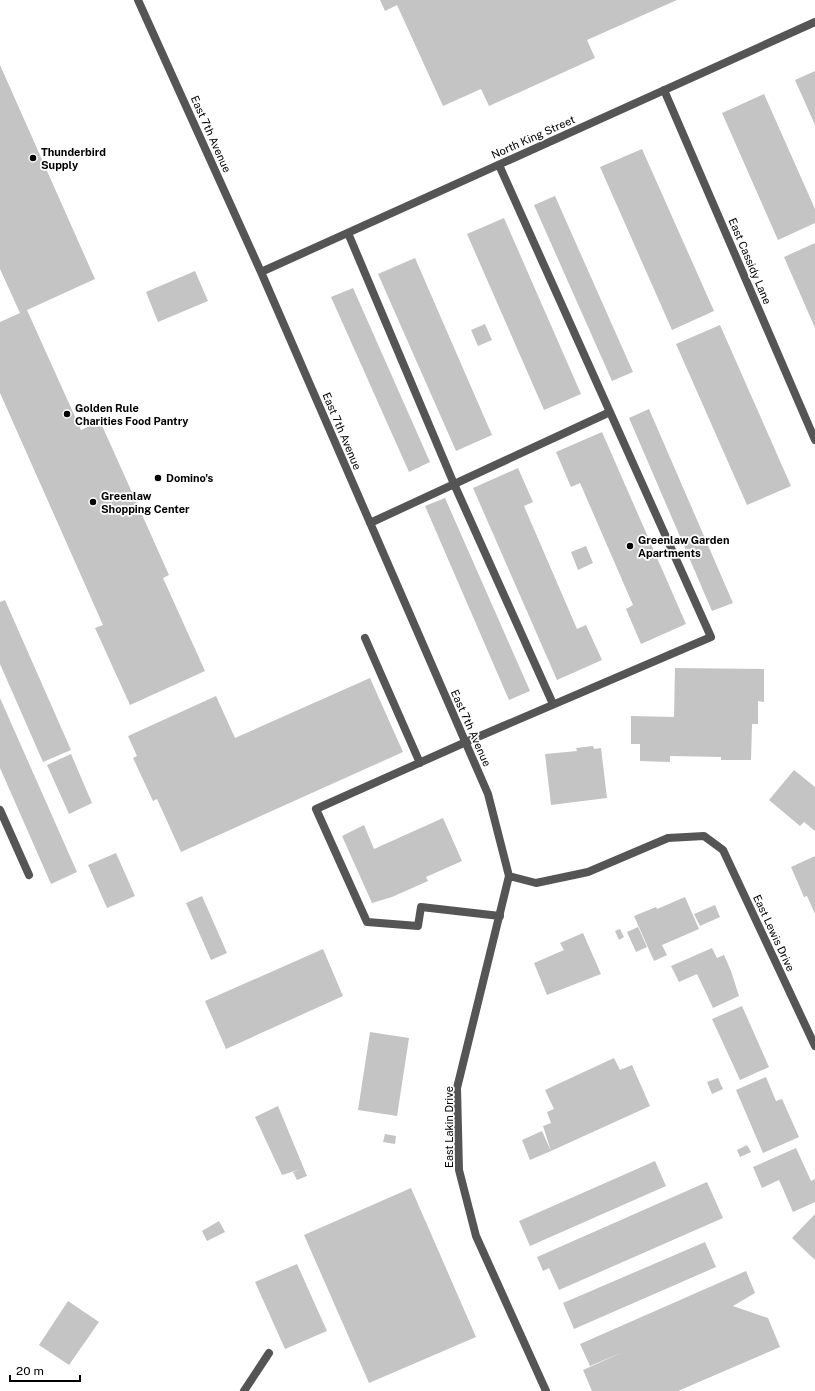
<svg xmlns="http://www.w3.org/2000/svg" width="815" height="1391" viewBox="0 0 815 1391" font-family="'Public Sans',sans-serif">
	<style>
		.building { fill: #c4c4c4 }
		.lines { fill: none; stroke-linecap: round; stroke-linejoin: round }
		.lane { stroke: #555; stroke-width: 8 }
		.street { stroke: #555; stroke-width: 8 }
		.poi-dot { fill: #000; stroke: #fff; stroke-width: 1.5 }
		.labels { text-anchor: middle; dominant-baseline: central; stroke-width: 3.5; stroke-linejoin: round; paint-order: stroke }
		.street-label { font-size: 11px; fill: #000; stroke: #fff }
		.poi-label { font-size: 11px; font-weight: bold; fill: #000; stroke: #fff; text-anchor: start }
	</style>
	<rect width="100%" height="100%" fill="#fff"/>
	<path class="building" d="M380,0H677L587,40L595,58L489,106L481,89L443,106L397,5L385,11Z
		M0,65L95,279L27,310L81,430L100,421L169,575L163,578L205,671L130,705L95,628L103,625L0,393V322L20,313L0,269Z
		M815,71V125L795,80Z
		M764,94L815,209V223L778,240L722,113Z
		M642,149L714,311L672,330L600,167Z
		M555,196L633,372L612,381L534,205Z
		M504,218L581,394L544,410L467,234Z
		M815,243V328L784,257Z
		M415,258L492,435L456,451L378,274Z
		M195,271L208,301L158,322L146,292Z
		M353,288L430,462L409,472L331,297Z
		M485,324L492,340L478,346L471,330Z
		M720,325L791,486L747,505L676,344Z
		M649,409L733,603L712,611L629,418Z
		M602,432L686,624L641,644L626,609L633,605L580,483L571,487L556,452Z
		M518,468L533,502L524,506L577,629L586,625L602,660L557,680L473,488Z
		M445,498L530,691L509,700L425,506Z
		M586,546L593,563L578,570L571,552Z
		M5,600L71,750L43,762L0,664V602Z
		M675,668L764,669V702L758,701V724H752L751,760H721V757L670,756V762L640,761V744H631V716L674,717Z
		M370,678L403,752L181,852L157,799L153,801L133,758L137,756L128,736L216,696L235,738Z
		M0,698L77,872L51,884L0,768Z
		M593,746L594,749L601,748L607,798L551,805L545,754L577,751L576,748Z
		M71,754L92,803L69,814L47,765Z
		M794,770L815,787V831L804,822L800,826L769,800Z
		M443,818L462,861L426,877L428,881L392,897L372,903L342,836L364,825L374,849Z
		M116,853L135,896L107,908L88,865Z
		M815,856V914L807,896L804,897L791,867Z
		M202,896L227,953L211,960L186,903Z
		M685,897L699,929L662,945L667,955L654,961L634,916L656,907L657,909Z
		M715,905L720,917L700,926L694,914Z
		M638,927L647,947L636,952L627,932Z
		M620,929L624,937L619,940L615,931Z
		M583,933L601,974L547,995L534,963L564,950L560,943Z
		M712,948L717,958L724,955L731,971L739,996L713,1008L697,974L679,982L671,966Z
		M323,949L343,996L226,1049L205,1001Z
		M742,1006L769,1067L740,1080L712,1019Z
		M370,1032L409,1038L397,1116L358,1110Z
		M614,1058L620,1070L632,1065L650,1106L551,1151L543,1126L551,1123L547,1112L554,1109L545,1090Z
		M766,1077L776,1101L782,1099L799,1137L763,1153L736,1090Z
		M718,1078L723,1089L712,1094L707,1082Z
		M278,1106L307,1176L297,1180L293,1172L301,1169L282,1175L255,1117Z
		M542,1131L551,1151L530,1160L522,1140Z
		M385,1134L396,1136L395,1144L383,1142Z
		M747,1145L751,1152L740,1157L737,1150Z
		M796,1148L811,1181L815,1179V1202L793,1212L779,1180L762,1188L753,1167Z
		M655,1161L666,1186L530,1246L519,1221Z
		M707,1182L723,1218L559,1290L549,1268L543,1271L537,1257Z
		M411,1188L476,1337L369,1383L304,1235Z
		M815,1214V1260L792,1238Z
		M219,1221L225,1232L207,1241L202,1231Z
		M705,1242L716,1267L574,1329L563,1303Z
		M297,1264L327,1331L285,1349L255,1282Z
		M746,1271L755,1293L733,1306L768,1318L780,1347L678,1391H592L583,1370L623,1352L590,1366L580,1344Z
		M68,1301L99,1322L69,1365L39,1345Z"/>
	<g class="lines">
		<path class="lane" d="M365,638L420,763
			M466,742L316,809L367,922L418,926L421,907L500,916
			M0,810L29,875
			M244,1391L269,1353"/>
		<path class="street" d="M138,0L261,272L488,794L509,876L457,1088L459,1170L476,1236L546,1391
			M664,90L815,440
			M348,233L454,484L553,704
			M261,272L815,22
			M370,523L610,412
			M466,742L711,637L499,165
			M509,876L536,883L588,872L668,838L704,836L723,850L815,1046"/>
	</g>
	<g class="poi-dot">
		<circle cx="33" cy="158" r="4"/>
		<circle cx="67" cy="414" r="4"/>
		<circle cx="158" cy="478" r="4"/>
		<circle cx="93" cy="502" r="4"/>
		<circle cx="630" cy="546" r="4"/>
	</g>
	<g class="labels">
		<g class="street-label">
			<text transform="translate(211 134) rotate(66)">East 7th Avenue</text>
			<text transform="translate(533 137) rotate(-24)">North King Street</text>
			<text transform="translate(750 261) rotate(67)">East Cassidy Lane</text>
			<text transform="translate(342 431) rotate(67)">East 7th Avenue</text>
			<text transform="translate(471 728) rotate(66)">East 7th Avenue</text>
			<text transform="translate(774 933) rotate(65)">East Lewis Drive</text>
			<text transform="translate(449 1127) rotate(-90)">East Lakin Drive</text>
		</g>
		<g class="poi-label">
			<text x="41" y="152">Thunderbird<tspan x="41" dy="13">Supply</tspan></text>
			<text x="75" y="408">Golden Rule<tspan x="75" dy="13">Charities Food Pantry</tspan></text>
			<text x="166" y="478">Domino's</text>
			<text x="101" y="496">Greenlaw<tspan x="101" dy="13">Shopping Center</tspan></text>
			<text x="638" y="540">Greenlaw Garden<tspan x="638" dy="13">Apartments</tspan></text>
		</g>
	</g>
	<path d="M10 1375v6h70v-6" fill="none" stroke="#000000" stroke-width="2"/>
	<text x="16" y="1375" font-size="12" fill="#000000" stroke="#ffffff" stroke-width="3" paint-order="stroke">20 m</text>
</svg>
